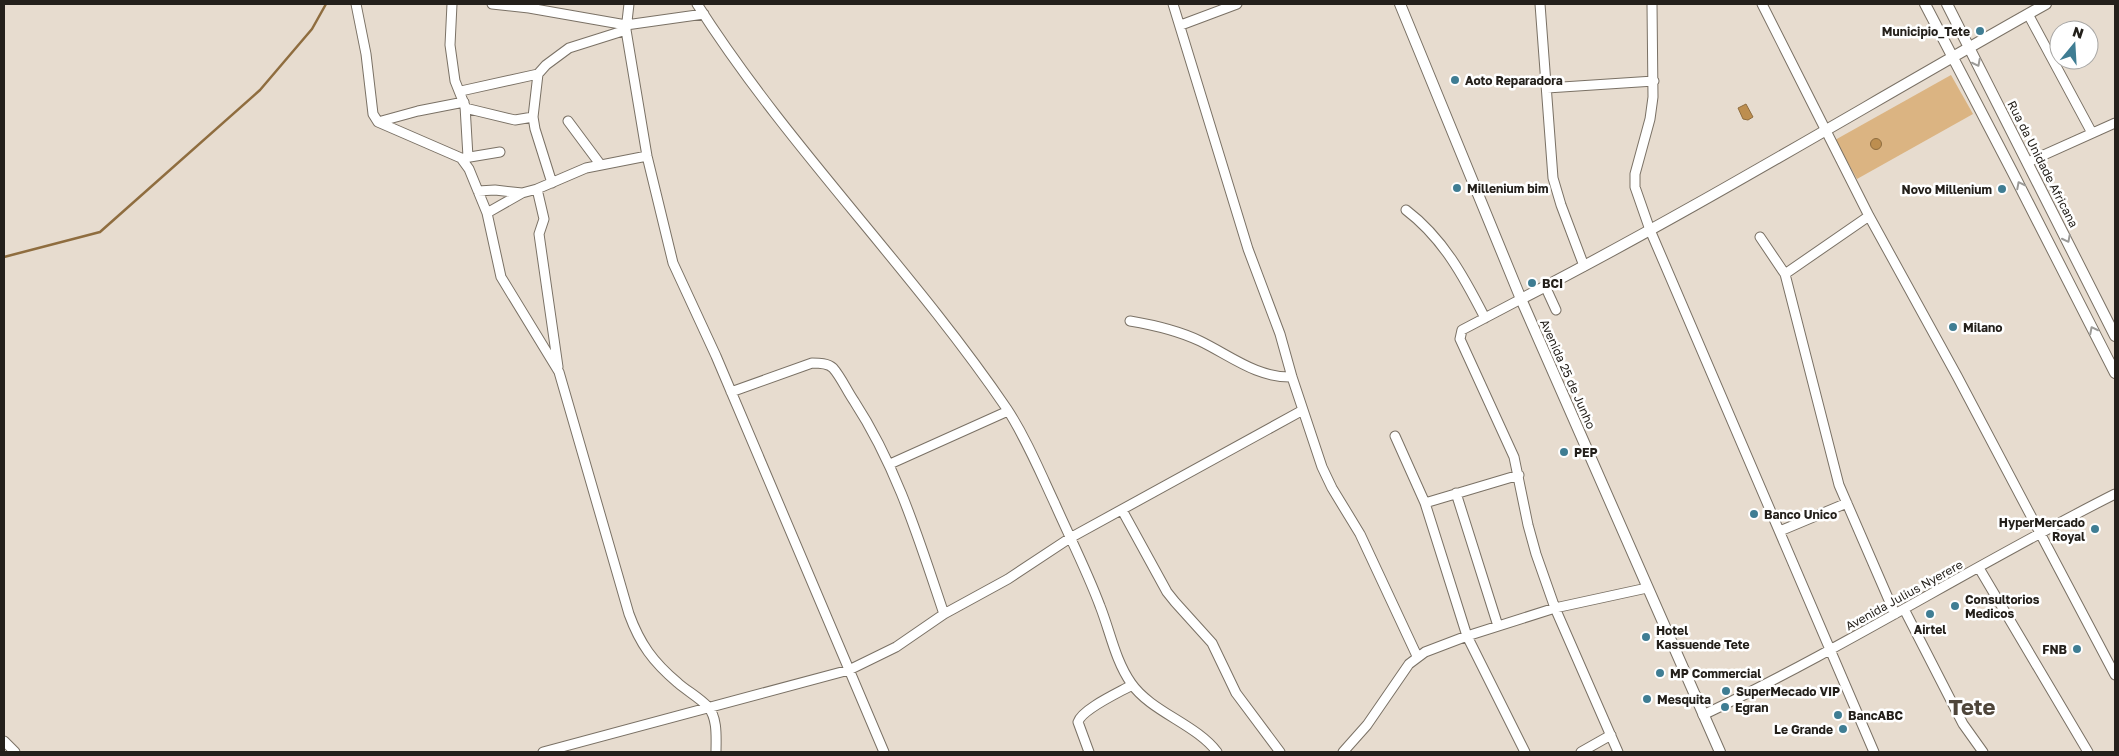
<svg xmlns="http://www.w3.org/2000/svg" width="2119" height="756" viewBox="0 0 2119 756" font-family="'Golos Text',sans-serif">
	<style>
		.green { fill: #dbb482 }
		.water { fill: #bd8e4f; stroke: #8f6d3f }
		.lines { fill: none; stroke-linecap: round; stroke-linejoin: round }
		.stream { stroke: #8f6d3f; stroke-width: 2.5 }
		.minor-casing { stroke: #7a7165; stroke-width: 11 }
		.tertiary-casing { stroke: #7a7165; stroke-width: 12 }
		.minor { stroke: #fff; stroke-width: 9 }
		.tertiary { stroke: #fff; stroke-width: 10 }
		.oneway { stroke: #9c9b98 }
		.poi-dot { fill: #3f7d93; stroke: #fff; stroke-width: 2 }
		.labels { text-anchor: middle; dominant-baseline: central; stroke-width: 5; stroke-linejoin: round; paint-order: stroke }
		.poi-label { font-size: 12px; font-weight: bold; fill: #24201b; stroke: #fff; text-anchor: start }
		.street-label { font-size: 12px; fill: #24201b; stroke: #fff }
		.town-label { font-size: 22px; font-weight: bold; fill: #4e453a; stroke: #fff }
	</style>
	<rect width="100%" height="100%" fill="#e7dccf"/>
	<path class="green" d="M1951,75L1973,114L1857,179L1835,140Z"/>
	<path class="water" d="M1746,104L1753,117L1748,120L1743,119L1738,108Z
		M1870.5 144a5.5 5.5 0 1 1 11 0a5.5 5.5 0 1 1-11 0Z"/>
	<g class="lines">
		<path class="stream" d="M4,257L100,232L260,90L312,29L326,4"/>
		<defs>
			<path id="minor" d="M356,4L366,54L373,114L378,122L461,158L469,169L487,213L501,277L559,372L629,614C640,644 653,662 678,683C687,691 700,698 708,707C718,718 716,739 716,752
				M452,4L450,45L455,81L465,106L468,157
				M492,4L529,8L626,25L704,14
				M629,4L626,30L647,156L673,263L716,356L884,752
				M697,4C788,147 911,268 1007,409C1026,438 1040,472 1055,504C1070,538 1087,571 1100,606C1110,631 1115,660 1131,683C1151,712 1196,724 1217,752
				M1173,4L1248,249L1280,334L1292,377L1322,467L1332,488L1360,534L1417,656
				M1540,4L1553,178L1561,205L1584,266
				M1652,4L1653,97L1650,119L1635,174V187L1650,230L1874,752
				M1762,4L1869,216L1957,376L2115,675
				M2028,14L2092,133
				M1181,25L1237,4
				M1547,88L1654,81
				M461,91L538,74
				M465,108L515,120L533,117
				M568,121L600,164
				M378,122L418,111L464,102
				M464,158L500,152
				M2028,162L2115,123
				M552,183L535,129L533,117L538,74L546,65L569,48L626,30
				M537,189L544,219L539,234L558,367
				M478,191L495,190L522,193
				M1406,210C1443,238 1464,277 1485,318
				M487,213L522,193L537,189L586,168L647,156
				M1760,237L1785,274L1839,485L1895,614
				M1785,274L1869,216
				M1545,286L1556,310
				M1521,299L1462,330L1460,339L1514,457L1528,525L1536,554L1555,608L1618,752
				M1130,321C1154,325 1179,331 1200,341C1231,356 1257,378 1292,377
				M731,392L812,363C819,363 828,363 833,368C841,377 847,391 854,401C897,467 919,540 944,614
				M1395,436L1425,503L1467,636L1525,752
				M890,464L1008,411
				M1456,493L1498,626
				M1425,503L1519,475
				M1122,510L1167,592L1175,602L1212,643L1236,693L1280,752
				M1780,531L1847,503
				M1979,568L2088,752
				M1904,609L1963,724L1983,752
				M1703,715C1844,648 1976,564 2115,494
				M4,741L15,752
				M543,752L849,670L896,647L944,614L1008,579L1070,538L1303,410
				M1089,752L1078,722C1082,709 1120,692 1132,685
				M1343,752L1367,725L1409,664L1425,652L1467,636L1555,608L1647,588
				M1581,752L1611,735"/>
			<path id="tertiary" d="M1400,4L1521,299L1720,752
				M1925,4L2013,173L2115,373
				M1947,4L2115,336
				M1521,299C1700,207 1871,102 2046,4"/>
		</defs>
		<use href="#minor" class="minor-casing"/>
		<use href="#tertiary" class="tertiary-casing"/>
		<use href="#minor" class="minor"/>
		<use href="#tertiary" class="tertiary"/>
	</g>
	<defs><path id="oneway-chevron" d="M-2-3.5L2.5 0L-2 3.5" fill="none" stroke-width="1.6" stroke-linecap="round" stroke-linejoin="round" transform="scale(1.25)"/></defs>
	<g class="oneway">
		<use href="#oneway-chevron" transform="translate(1977 63) rotate(63)"/>
		<use href="#oneway-chevron" transform="translate(2020 185) rotate(-117)"/>
		<use href="#oneway-chevron" transform="translate(2067 239) rotate(63)"/>
		<use href="#oneway-chevron" transform="translate(2093 330) rotate(-117)"/>
	</g>
	<g class="poi-dot">
		<circle cx="1980" cy="31" r="5"/>
		<circle cx="1455" cy="80" r="5"/>
		<circle cx="1457" cy="188" r="5"/>
		<circle cx="2002" cy="189" r="5"/>
		<circle cx="1532" cy="283" r="5"/>
		<circle cx="1953" cy="327" r="5"/>
		<circle cx="1564" cy="452" r="5"/>
		<circle cx="1754" cy="514" r="5"/>
		<circle cx="2095" cy="529" r="5"/>
		<circle cx="1955" cy="606" r="5"/>
		<circle cx="1930" cy="614" r="5"/>
		<circle cx="1646" cy="637" r="5"/>
		<circle cx="2077" cy="649" r="5"/>
		<circle cx="1660" cy="673" r="5"/>
		<circle cx="1726" cy="691" r="5"/>
		<circle cx="1647" cy="699" r="5"/>
		<circle cx="1725" cy="707" r="5"/>
		<circle cx="1838" cy="715" r="5"/>
		<circle cx="1843" cy="729" r="5"/>
	</g>
	<g class="labels">
		<g class="poi-label">
			<text x="1970" y="31" text-anchor="end">Municipio_Tete</text>
			<text x="1465" y="80">Aoto Reparadora</text>
			<text x="1467" y="188">Millenium bim</text>
			<text x="1992" y="189" text-anchor="end">Novo Millenium</text>
			<text x="1542" y="283">BCI</text>
			<text x="1963" y="327">Milano</text>
			<text x="1574" y="452">PEP</text>
			<text x="1764" y="514">Banco Unico</text>
			<text x="2085" y="522" text-anchor="end">HyperMercado<tspan x="2085" dy="14">Royal</tspan></text>
			<text x="1965" y="599">Consultorios<tspan x="1965" dy="14">Medicos</tspan></text>
			<text x="1930" y="629" text-anchor="middle">Airtel</text>
			<text x="1656" y="630">Hotel<tspan x="1656" dy="14">Kassuende Tete</tspan></text>
			<text x="2067" y="649" text-anchor="end">FNB</text>
			<text x="1670" y="673">MP Commercial</text>
			<text x="1736" y="691">SuperMecado VIP</text>
			<text x="1657" y="699">Mesquita</text>
			<text x="1735" y="707">Egran</text>
			<text x="1848" y="715">BancABC</text>
			<text x="1833" y="729" text-anchor="end">Le Grande</text>
		</g>
		<g class="street-label">
			<text transform="translate(2043 164) rotate(63)">Rua da Unidade Africana</text>
			<text transform="translate(1568 374) rotate(66)">Avenida 25 de Junho</text>
			<text transform="translate(1904 595) rotate(-29)">Avenida Julius Nyerere</text>
		</g>
		<g class="town-label">
			<text x="1972" y="706">Tete</text>
		</g>
	</g>
	<rect width="2119" height="756" fill="none" stroke="#24201b" stroke-width="10"/>
	<g transform="translate(2074 45) rotate(18)"><circle r="24" fill="#ffffff" stroke="#a7a6a4"/>
	<path d="M0-4L9 19L0 12L-9 19Z" fill="#3f7d93"/>
	<text y="-8" font-size="14" font-weight="bold" text-anchor="middle" fill="#24201b">N</text>
	</g>
</svg>
